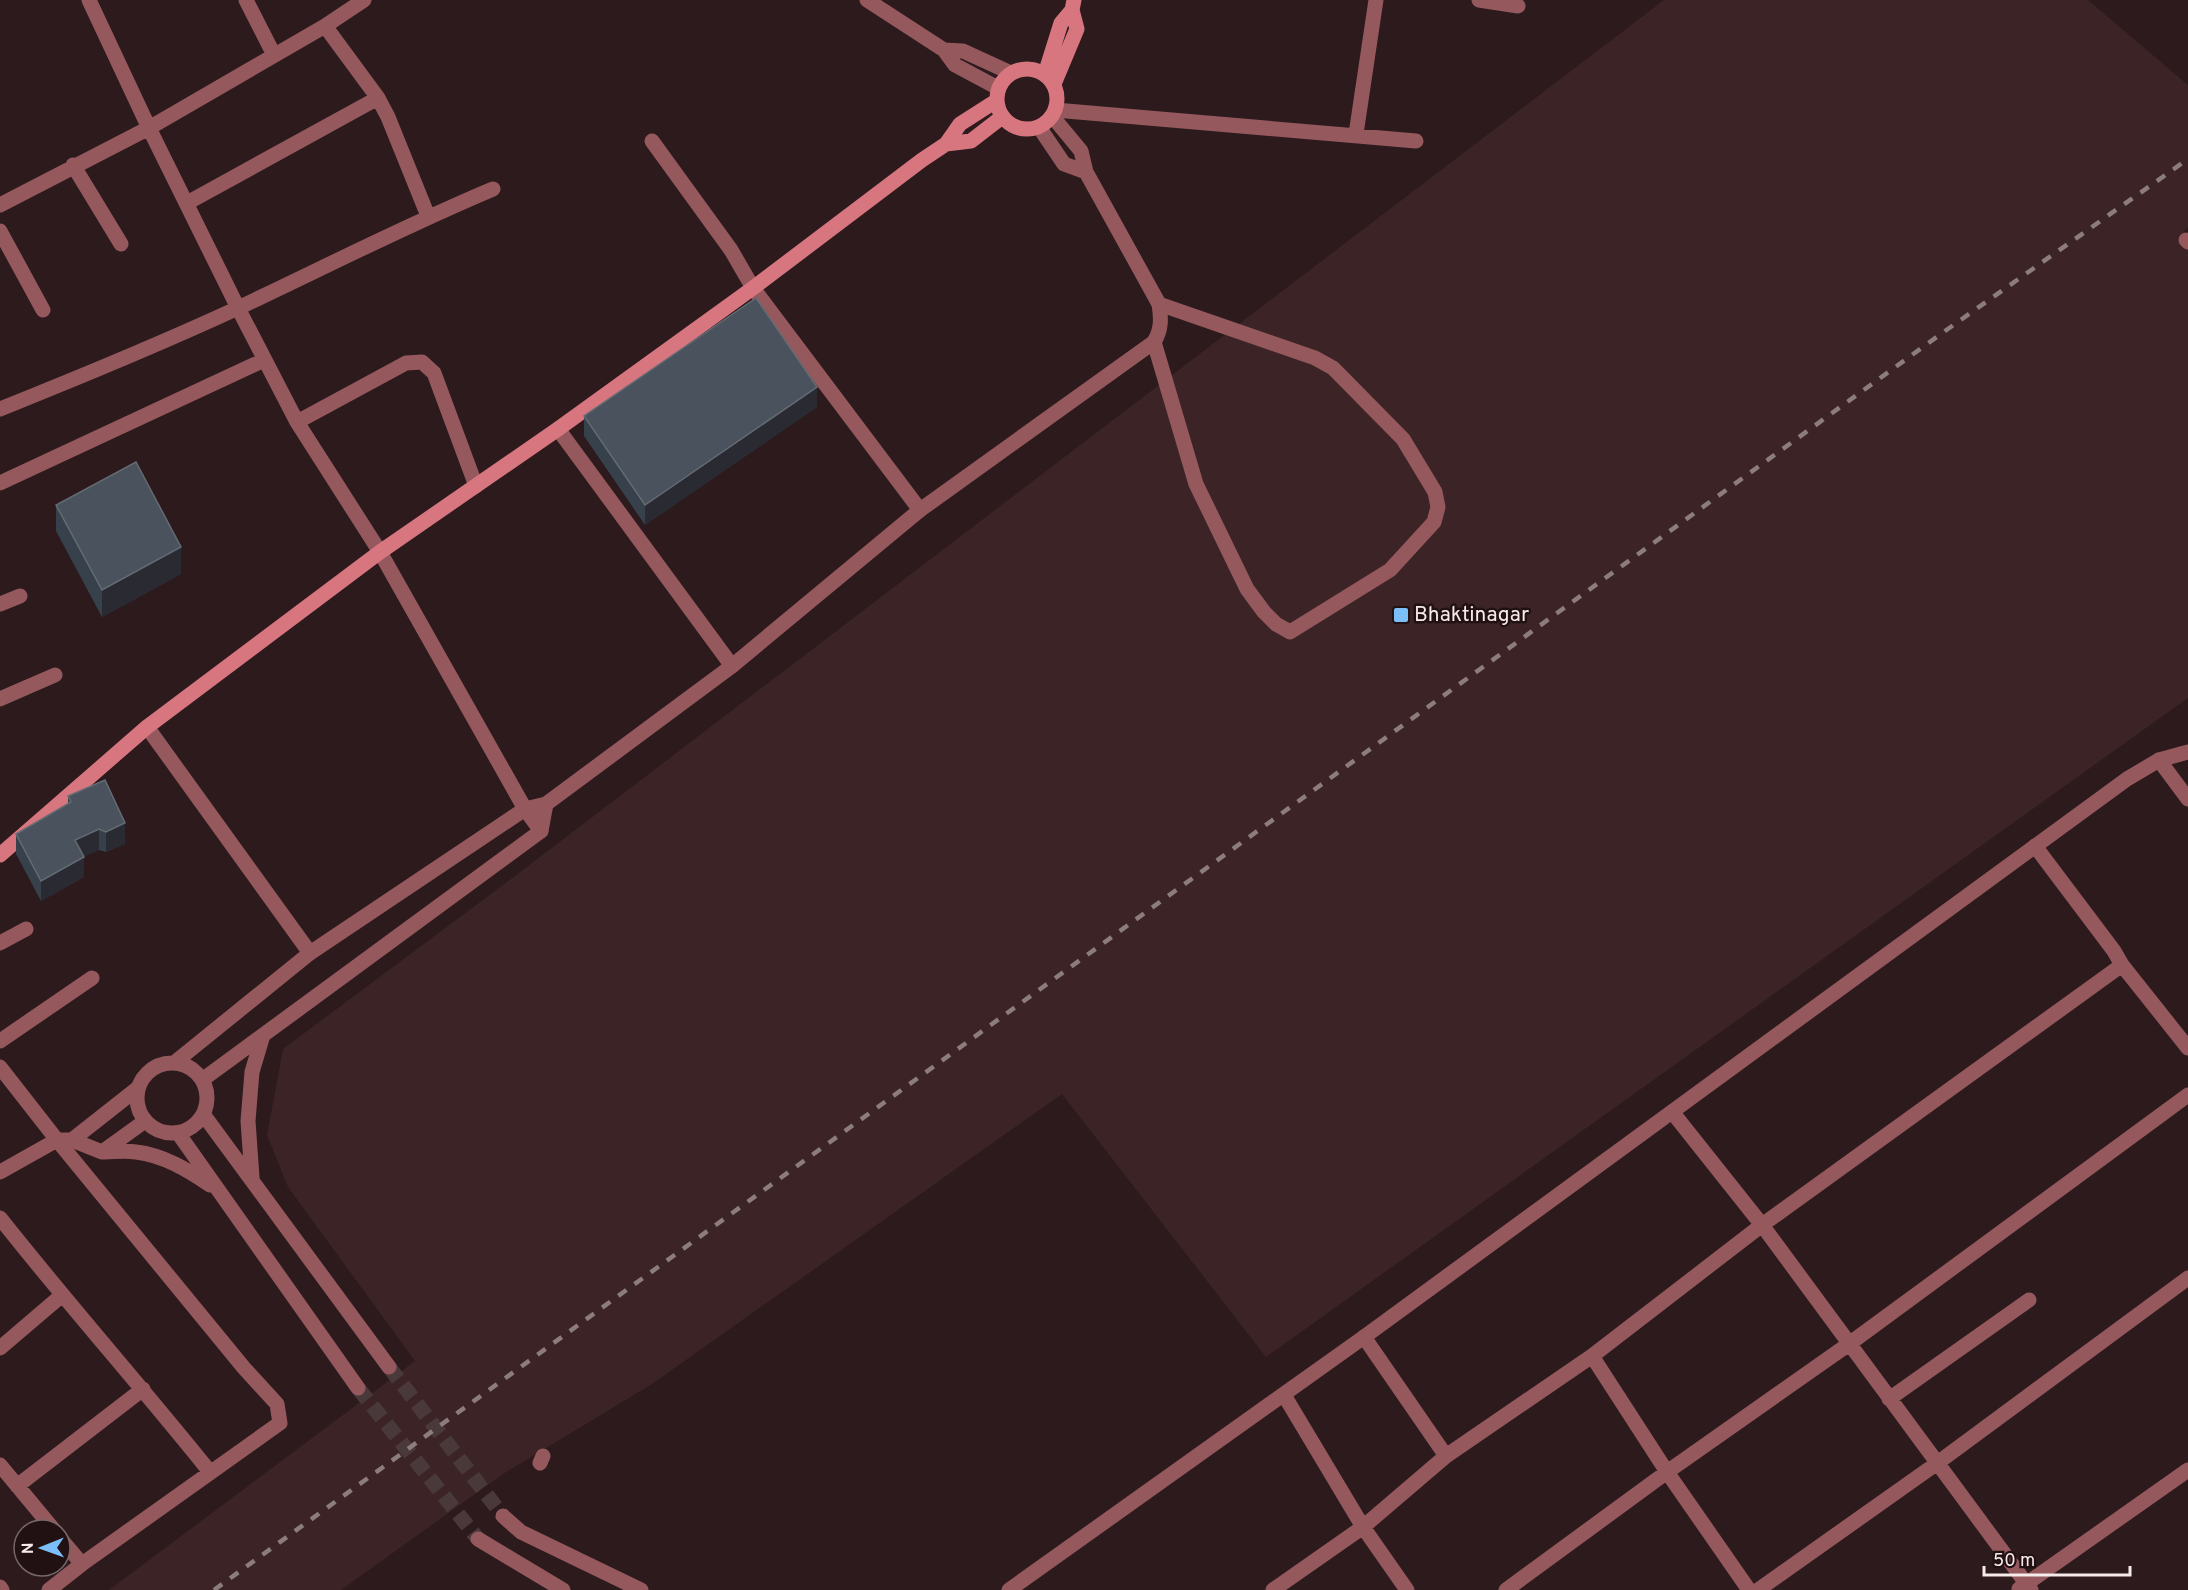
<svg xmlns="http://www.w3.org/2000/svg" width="2188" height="1590" viewBox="0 0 2188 1590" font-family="Overpass,sans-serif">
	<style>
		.built { fill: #3c2426 }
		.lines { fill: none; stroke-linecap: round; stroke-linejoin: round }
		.tertiary-tunnel { stroke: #4a393b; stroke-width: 15; stroke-dasharray: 15 8; stroke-linecap: butt }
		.minor { stroke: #95585d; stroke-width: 15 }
		.tertiary { stroke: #95585d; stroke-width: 15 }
		.secondary { stroke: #d87680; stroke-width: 15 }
		.rail { stroke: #8c7c7d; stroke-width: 4.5; stroke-dasharray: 10 10; stroke-linecap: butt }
		.wall { fill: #36414c }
		.shaded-wall { fill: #292a32 }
		.building { fill: #4a535d; stroke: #656b73; stroke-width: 1.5 }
		.poi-dot { fill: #7bbef8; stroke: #221113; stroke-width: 2 }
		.labels { text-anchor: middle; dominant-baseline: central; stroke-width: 5; stroke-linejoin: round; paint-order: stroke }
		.poi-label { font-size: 21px; fill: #f7eaeb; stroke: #221113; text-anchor: start }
	</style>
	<rect width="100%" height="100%" fill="#2c1a1c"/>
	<path class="built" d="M1664,0H2088L2188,85V227L2179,238L2188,250V698L1266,1357L1062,1094L652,1384L503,1474L341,1590H109L415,1361L288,1187L267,1135L283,1049L511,879Z"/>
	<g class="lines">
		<path class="tertiary-tunnel" d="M389,1367L503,1516
			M358,1388L478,1539"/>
		<path class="minor" d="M89,0L149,128L238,308L297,422L380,552L525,809L541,831
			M246,0L274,55
			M867,0L944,50
			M1479,0L1518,6
			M325,26L378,98L388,117L428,216
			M998,88L955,65L944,50L963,51L1011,73
			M1055,110L1416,141
			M1356,134L1376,0
			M652,141L731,250L753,288L920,510
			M73,165L121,244
			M187,203L378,98
			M0,205L149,128L325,26L364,0
			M0,231L43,310
			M2186,240L2188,242
			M1154,342L1196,484L1247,589L1264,612L1276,624L1290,632L1390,570L1434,522L1438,507L1435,492L1403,439L1333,368L1315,358L1159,304
			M0,409C80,377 160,344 238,308C323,268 407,225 493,189
			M297,422L406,363L422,362L434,373L476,486
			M558,429L732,666
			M0,483L264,360
			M0,604L20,596
			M0,699L55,675
			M147,727L310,953
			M2159,760L2188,799
			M2035,846L2114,951L2122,965L2188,1048
			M0,943L26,929
			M0,1041L92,978
			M1673,1113L1762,1225L2031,1590
			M0,1172L57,1140L244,1368L277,1404L280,1423L82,1564L49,1590
			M0,1218C68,1304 141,1386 210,1472
			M1364,1337L1446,1456
			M0,1348L61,1296
			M1592,1356L1667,1472L1749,1590
			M1284,1395L1363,1527L1407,1590
			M1889,1399L2029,1300
			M0,1465L54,1530
			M17,1486L143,1389
			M60,1538L82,1564
			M0,1587L2,1590
			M2019,1589L2188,1470
			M1273,1590L1363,1527L1446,1456L1592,1356L1762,1225L2122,965
			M1506,1590L1667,1472L1849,1344L2188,1095
			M1758,1590L1936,1464L2188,1278"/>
		<path class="tertiary" d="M1039,127L1064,164L1086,172
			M174,1063L310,953L525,809L546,804L732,666L920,510L1154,342C1162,329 1161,318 1159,304L1086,172L1081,151L1052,116
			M137 1098a35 35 0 1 1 70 0a35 35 0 1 1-70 0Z
			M0,1067L57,1140H72L102,1152L145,1121
			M202,1080L541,831L546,804
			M203,1114L389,1367
			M178,1133L358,1388
			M72,1140L138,1088
			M102,1152C113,1152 125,1150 136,1152C163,1155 188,1170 210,1185
			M252,1177L248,1121L252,1072L263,1035
			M540,1463L543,1456
			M503,1516L521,1532L641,1590
			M478,1539L563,1590
			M1009,1590L1364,1337L2127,779L2159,760L2188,752"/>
		<path class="secondary" d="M997 99a30 30 0 1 1 60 0a30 30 0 1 1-60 0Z
			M1045,74L1061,23L1072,10
			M1054,84L1077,29L1072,10L1074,0
			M946,144L971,141L1002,117
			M0,855L147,727L380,552L558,429L753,288L922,160L946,144L960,124L996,101"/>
		<path class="rail" d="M214,1590L1938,336L2188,159"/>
	</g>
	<path class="wall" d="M817,407L645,525L584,436V416Z
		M56,505L181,574L102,617L56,531Z
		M68,796L125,844L106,852L99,850L84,856V877L41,901L16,854V834L68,804Z"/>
	<path class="shaded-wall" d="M817,387V407L645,525V505Z
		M181,547V574L102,617V590Z
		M125,823V844L106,852V832Z
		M99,829V850L75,860V840Z
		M84,857V877L41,901V881Z"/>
	<path class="building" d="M756,298L817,387L645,505L584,416Z
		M136,462L181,547L102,590L56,505Z
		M105,780L125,823L106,832L99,829L75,840L84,857L41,881L16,834L71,802L68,796Z"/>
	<rect class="poi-dot" x="1393" y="607" width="16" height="16" rx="3"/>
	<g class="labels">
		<g class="poi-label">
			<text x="1414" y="615">Bhaktinagar</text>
		</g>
	</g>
	<g transform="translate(42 1548) rotate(269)"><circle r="28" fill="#221113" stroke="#776869" stroke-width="1.5"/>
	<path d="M0-4.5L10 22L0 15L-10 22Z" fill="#7bbef8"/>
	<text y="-9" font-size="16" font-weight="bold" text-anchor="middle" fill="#f7eaeb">N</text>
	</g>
	<path d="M1984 1566v9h146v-9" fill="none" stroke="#f7eaeb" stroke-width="3"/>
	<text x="1993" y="1566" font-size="18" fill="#f7eaeb" stroke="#221113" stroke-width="4.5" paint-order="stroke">50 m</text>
</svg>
